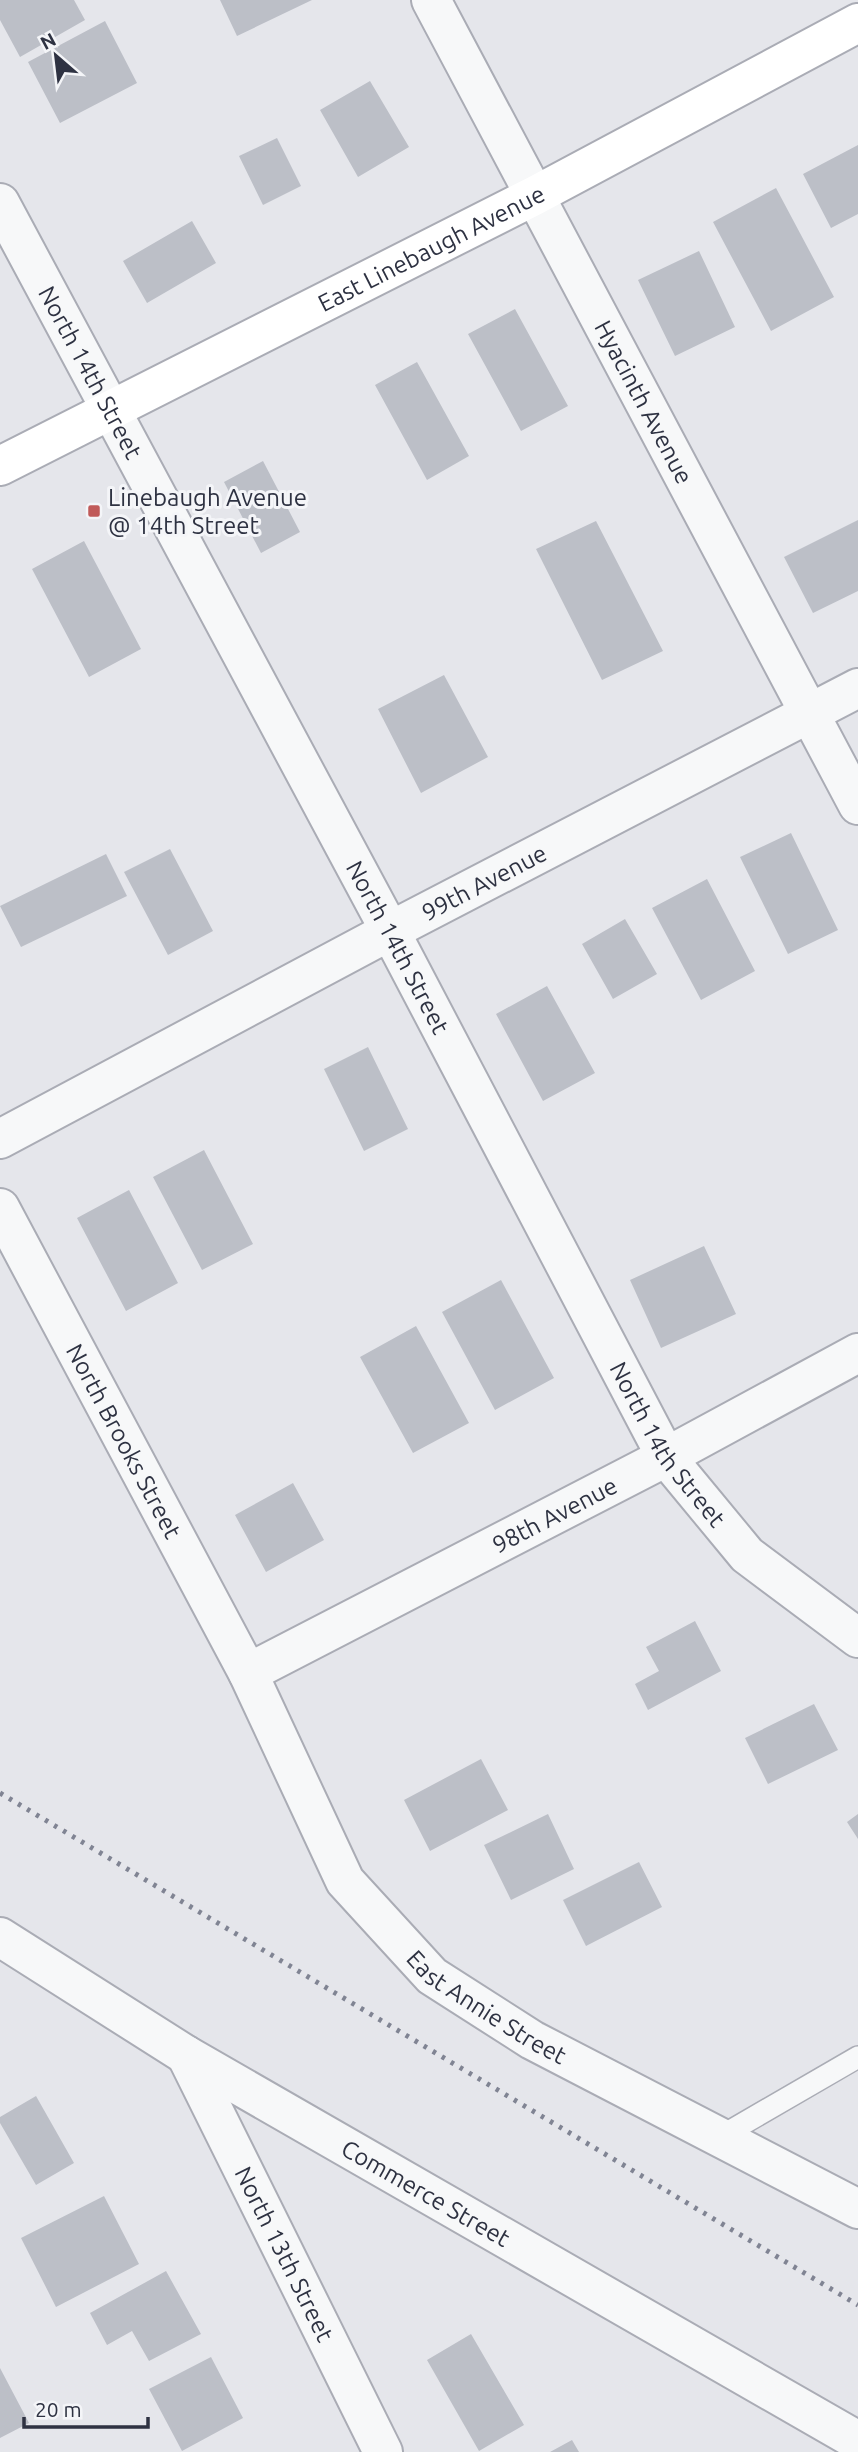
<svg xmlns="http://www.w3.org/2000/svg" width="858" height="2452" viewBox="0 0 858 2452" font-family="Ubuntu,sans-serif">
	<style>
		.building { fill: #bcbfc7 }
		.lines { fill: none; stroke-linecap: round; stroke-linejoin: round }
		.lane-casing { stroke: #aaacb5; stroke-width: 24 }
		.street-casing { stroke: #aaacb5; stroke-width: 42 }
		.secondary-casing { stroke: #aaacb5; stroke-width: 42 }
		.lane { stroke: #f7f8f9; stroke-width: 21 }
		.street { stroke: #f7f8f9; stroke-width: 38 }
		.secondary { stroke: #fff; stroke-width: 38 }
		.rail { stroke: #808493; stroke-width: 5; stroke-dasharray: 3.5 7; stroke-linecap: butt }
		.poi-dot { fill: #c05a59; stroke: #f4f5f8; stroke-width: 2.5 }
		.labels { text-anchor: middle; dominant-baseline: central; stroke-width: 6; stroke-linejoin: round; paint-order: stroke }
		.street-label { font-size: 24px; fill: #2e3242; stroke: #f4f5f8 }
		.poi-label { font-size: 24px; fill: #2e3242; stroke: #f4f5f8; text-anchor: start }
	</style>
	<rect width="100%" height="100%" fill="#e5e6eb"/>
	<path class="building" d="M0,0H74L85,20L20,57L0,20Z
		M220,0H312L237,36Z
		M105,21L137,83L60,123L28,62Z
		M370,81L409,147L358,177L320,110Z
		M277,138L301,186L263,205L239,156Z
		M858,145V214L831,228L803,174Z
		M776,188L834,297L771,331L713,222Z
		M192,221L216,263L147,303L123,261Z
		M699,251L735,327L675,356L638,280Z
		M515,309L568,406L521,431L468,334Z
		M417,362L469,456L427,480L375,385Z
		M263,461L300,532L261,553L224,482Z
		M858,520V591L813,613L784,557Z
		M596,521L663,651L602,680L536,549Z
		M84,541L141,649L89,677L32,569Z
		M444,675L488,757L421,793L378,709Z
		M791,833L838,930L788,954L740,857Z
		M170,849L213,931L168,955L124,872Z
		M106,854L127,896L21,947L0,906Z
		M707,879L755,971L701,1000L652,908Z
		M625,919L657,974L613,999L582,944Z
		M547,986L595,1073L543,1101L496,1014Z
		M368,1047L408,1129L364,1151L324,1069Z
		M204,1150L253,1244L202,1270L153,1177Z
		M129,1190L178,1283L126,1311L77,1218Z
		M704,1246L736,1314L661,1348L630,1280Z
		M501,1280L554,1378L495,1410L442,1312Z
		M416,1326L469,1423L413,1453L360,1357Z
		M293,1483L324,1540L266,1572L235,1515Z
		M695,1621L721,1671L648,1710L635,1684L659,1671L646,1647Z
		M814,1704L838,1750L768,1784L745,1738Z
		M481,1759L508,1810L430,1851L404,1800Z
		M548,1814L574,1869L511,1900L484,1845Z
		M858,1814V1839L847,1822Z
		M639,1862L662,1907L586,1946L563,1900Z
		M36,2096L74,2163L36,2185L0,2123V2117Z
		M104,2196L139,2264L56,2307L21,2238Z
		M166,2271L201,2334L149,2361L132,2331L107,2345L90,2313Z
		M471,2334L524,2425L479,2451L427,2360Z
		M211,2357L243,2418L182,2451L149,2389Z
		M0,2368L29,2423L0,2438Z
		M572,2440L579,2452H550Z"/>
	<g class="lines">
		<defs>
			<path id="lane" d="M720,2137L858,2057"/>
			<g id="street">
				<path id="s1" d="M431,0L858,805"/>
				<path id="s2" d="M0,203L390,931L666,1457L747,1555L858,1638"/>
				<path id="s3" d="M0,1139L390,931L858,688"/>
				<path id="s4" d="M0,1208L248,1673L345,1881L432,1976L532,2040L858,2209"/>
				<path id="s5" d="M248,1673L666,1457L858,1353"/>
				<path id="s6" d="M0,1937L186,2055L858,2441"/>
				<path id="s7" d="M186,2055L383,2452"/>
			</g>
			<g id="secondary">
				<path id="s8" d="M0,466L534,196L858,23"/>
			</g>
		</defs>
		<use href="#lane" class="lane-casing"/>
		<use href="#street" class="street-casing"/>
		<use href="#secondary" class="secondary-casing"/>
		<use href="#lane" class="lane"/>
		<use href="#street" class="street"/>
		<use href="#secondary" class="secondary"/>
		<path class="rail" d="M0,1793L858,2305"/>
	</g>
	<rect class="poi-dot" x="87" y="504" width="14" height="14" rx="3.5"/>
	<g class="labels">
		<g class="street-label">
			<text stroke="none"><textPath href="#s8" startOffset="483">East Linebaugh Avenue</textPath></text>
			<text stroke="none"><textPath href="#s2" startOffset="192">North 14th Street</textPath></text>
			<text stroke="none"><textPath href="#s1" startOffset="455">Hyacinth Avenue</textPath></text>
			<text stroke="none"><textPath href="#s3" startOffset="548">99th Avenue</textPath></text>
			<text stroke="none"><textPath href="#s2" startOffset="844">North 14th Street</textPath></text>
			<text stroke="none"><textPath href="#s4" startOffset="264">North Brooks Street</textPath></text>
			<text stroke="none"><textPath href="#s2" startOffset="1410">North 14th Street</textPath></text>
			<text stroke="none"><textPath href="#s5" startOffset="345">98th Avenue</textPath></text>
			<text stroke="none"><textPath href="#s4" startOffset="948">East Annie Street</textPath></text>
			<text stroke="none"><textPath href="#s6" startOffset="497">Commerce Street</textPath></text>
			<text stroke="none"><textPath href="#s7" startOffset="222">North 13th Street</textPath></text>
		</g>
		<g class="poi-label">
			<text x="108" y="497">Linebaugh Avenue<tspan x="108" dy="28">@ 14th Street</tspan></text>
		</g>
	</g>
	<g transform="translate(56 56) rotate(332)" stroke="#f4f5f8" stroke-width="5" paint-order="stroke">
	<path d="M0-5L12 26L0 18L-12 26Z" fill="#2e3242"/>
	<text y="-10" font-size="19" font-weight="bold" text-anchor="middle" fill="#2e3242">N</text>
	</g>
	<path d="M24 2417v10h124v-10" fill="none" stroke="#2e3242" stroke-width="3.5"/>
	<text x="35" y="2417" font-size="21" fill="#2e3242" stroke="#f4f5f8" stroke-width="5" paint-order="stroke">20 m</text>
</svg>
